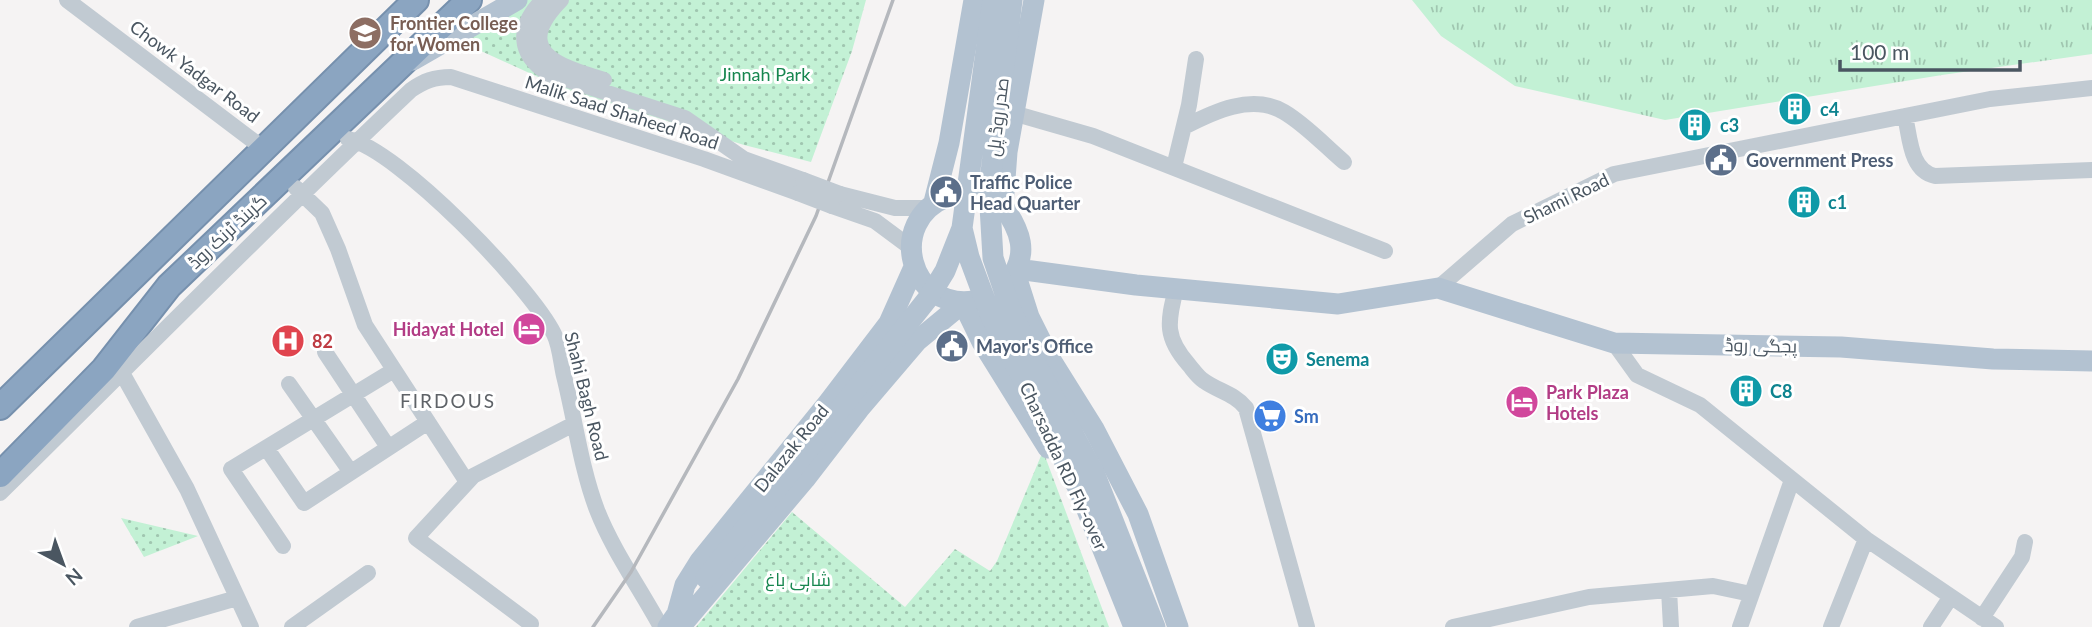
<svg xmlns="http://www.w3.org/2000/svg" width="2092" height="627" viewBox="0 0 2092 627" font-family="Lato,Cairo,sans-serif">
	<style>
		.grass { fill: url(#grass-tufts) }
		.park { fill: url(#park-dots) }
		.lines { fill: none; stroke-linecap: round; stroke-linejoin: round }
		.highway-casing { stroke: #7690ad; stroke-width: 28 }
		.minor { stroke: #c1cad2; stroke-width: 16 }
		.major { stroke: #b3c2d1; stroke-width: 21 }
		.highway { stroke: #8ba5c1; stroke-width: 24 }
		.rail { stroke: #b5b8bd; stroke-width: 3.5 }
		.minor-bridge { stroke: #c1cad2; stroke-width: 16 }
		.major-bridge { stroke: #b3c2d1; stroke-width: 21 }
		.labels { text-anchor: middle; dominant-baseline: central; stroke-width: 6; stroke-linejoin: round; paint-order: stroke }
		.education-label { font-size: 18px; font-weight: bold; fill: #785e54; stroke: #fff; text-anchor: start }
		.street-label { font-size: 18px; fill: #4a5661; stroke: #fff }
		.park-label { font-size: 18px; fill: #17864f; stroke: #fff }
		.culture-label { font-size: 18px; font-weight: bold; fill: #0d838f; stroke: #fff; text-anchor: start }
		.service-label { font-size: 18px; font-weight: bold; fill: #4e5e75; stroke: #fff; text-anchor: start }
		.hotel-label { font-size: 18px; font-weight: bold; fill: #b23c85; stroke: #fff; text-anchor: end }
		.health-label { font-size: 18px; font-weight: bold; fill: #be3a42; stroke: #fff; text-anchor: start }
		.shop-label { font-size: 18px; font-weight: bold; fill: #366cbe; stroke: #fff; text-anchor: start }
		.neighbourhood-label { font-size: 19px; letter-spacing: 2px; fill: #5f6368; stroke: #fff }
	</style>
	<defs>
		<pattern id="grass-tufts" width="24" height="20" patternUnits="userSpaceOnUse" patternTransform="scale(1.75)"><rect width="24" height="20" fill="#c3f1d5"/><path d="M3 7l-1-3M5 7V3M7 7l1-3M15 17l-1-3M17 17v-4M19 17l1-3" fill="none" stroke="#a0c6b0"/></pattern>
		<pattern id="park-dots" width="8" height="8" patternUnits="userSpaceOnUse" patternTransform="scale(1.75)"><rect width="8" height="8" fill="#c3f1d5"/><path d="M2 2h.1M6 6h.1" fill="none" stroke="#a0c6b0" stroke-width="1.8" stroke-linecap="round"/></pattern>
	</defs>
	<rect width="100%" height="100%" fill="#f5f3f3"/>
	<path class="grass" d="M1412,0H2092V54L1942,75L1665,120L1515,86L1441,36Z"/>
	<path class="park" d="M516,0H866L852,51L811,162L744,145L562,88L459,41Z
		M1043,451L1109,627H696L792,512L905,607L955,549L990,571L997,561Z
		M121,518L198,536L144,557Z"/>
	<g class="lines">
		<defs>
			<path id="highway" d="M0,407L416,0
				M0,475L104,369L169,286L469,0"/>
		</defs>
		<use href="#highway" class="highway-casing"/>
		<path class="minor" d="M67,0L264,149
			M543,0C517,26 517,54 549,74L685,118L744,159L803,180
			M561,0C511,51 557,66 604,80
			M1013,113L1093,136L1385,251
			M1905,116C1910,137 1910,171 1935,176L2092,170
			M1184,127C1213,112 1252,93 1284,112C1306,125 1325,146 1344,162
			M348,139C398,149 531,287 554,334C560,346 561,363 564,376C575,420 581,468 597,510C612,549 641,590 661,627
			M1174,167L1189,105L1196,59
			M296,188L322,213L338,249L365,325L467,482
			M840,194L895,208H927
			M832,206L875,221L910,247
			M1438,288L1512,224L1614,174L1990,99L2092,88
			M1176,289C1167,323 1165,338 1189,365C1194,371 1198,377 1204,381C1218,391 1235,394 1246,408L1307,627
			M1614,343L1637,375L1700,405L1866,539L1996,627
			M325,352L388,447
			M122,373L187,489L251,627
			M289,384L350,471
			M267,449L304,503L428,422
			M0,493C137,358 271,222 411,90C424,81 434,77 451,77L704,159L798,193
			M283,546L231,469L394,370
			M1669,590L1671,627
			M1982,618L2022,557L2025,542
			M531,624L416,538L473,476L574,424
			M137,627L237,598
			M292,627L368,573
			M1453,627L1589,597L1713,586L1751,594
			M1740,627L1792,480
			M1831,627L1866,539
			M1931,627L1950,598"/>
		<path class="major" d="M413,60L517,0
			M934,202L949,143L974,0
			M1017,269L1136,285L1338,304L1438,288L1614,343L1841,347L1993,359L2092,361
			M1015,273L1029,317L1049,357L1094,429L1138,514L1178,627
			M1009,280C1030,254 1020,230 1003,206L1007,152L1034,0
			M974,301C909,311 886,221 947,197C958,192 973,191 984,195C990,198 997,202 1003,206
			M668,627L677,614L685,585L700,561L828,403L889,323L914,267
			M680,627L805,479L859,409L917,341L963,303L982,342L1048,448"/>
		<use href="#highway" class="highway"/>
		<path class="rail" d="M593,627L631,572L738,379L816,216L893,0"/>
		<path class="minor-bridge" d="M803,180L840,194
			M798,193L832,206"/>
		<path class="major-bridge" d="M1012,0L989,189L993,258L1010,308L1030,353L1095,475L1155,627
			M962,228L969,257L991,316L1079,490L1134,627
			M706,578L929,297L945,271L962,228L993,0"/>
	</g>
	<defs>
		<symbol id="university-disc" viewBox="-11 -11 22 22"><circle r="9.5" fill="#8d6e63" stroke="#fff"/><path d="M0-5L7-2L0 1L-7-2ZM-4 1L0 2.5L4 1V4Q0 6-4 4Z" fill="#fff"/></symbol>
		<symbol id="building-disc" viewBox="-11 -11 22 22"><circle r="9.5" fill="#0f9aa8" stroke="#fff"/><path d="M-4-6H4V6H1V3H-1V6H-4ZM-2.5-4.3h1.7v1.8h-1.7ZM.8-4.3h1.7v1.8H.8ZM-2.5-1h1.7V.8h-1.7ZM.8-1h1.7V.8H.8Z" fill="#fff"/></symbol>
		<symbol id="civic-disc" viewBox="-11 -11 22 22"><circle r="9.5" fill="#5c6f8a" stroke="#fff"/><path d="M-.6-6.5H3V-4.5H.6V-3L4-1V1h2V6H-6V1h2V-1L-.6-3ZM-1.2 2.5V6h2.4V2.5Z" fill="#fff"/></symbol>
		<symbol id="hotel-disc" viewBox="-11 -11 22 22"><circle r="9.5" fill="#d1479c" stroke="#fff"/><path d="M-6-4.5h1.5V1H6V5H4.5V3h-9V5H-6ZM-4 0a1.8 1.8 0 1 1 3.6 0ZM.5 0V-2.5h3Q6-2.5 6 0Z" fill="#fff"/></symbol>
		<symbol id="hospital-disc" viewBox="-11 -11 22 22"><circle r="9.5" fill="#e0444e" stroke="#fff"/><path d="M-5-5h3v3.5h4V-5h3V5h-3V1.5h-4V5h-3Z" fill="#fff"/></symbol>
		<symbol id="theatre-disc" viewBox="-11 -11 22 22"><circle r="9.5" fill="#0f9aa8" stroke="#fff"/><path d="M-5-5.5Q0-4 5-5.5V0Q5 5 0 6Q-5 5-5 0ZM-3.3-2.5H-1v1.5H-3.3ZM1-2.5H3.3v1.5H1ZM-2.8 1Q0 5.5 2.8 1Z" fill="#fff"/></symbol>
		<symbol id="supermarket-disc" viewBox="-11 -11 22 22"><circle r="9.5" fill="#3f7fe0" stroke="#fff"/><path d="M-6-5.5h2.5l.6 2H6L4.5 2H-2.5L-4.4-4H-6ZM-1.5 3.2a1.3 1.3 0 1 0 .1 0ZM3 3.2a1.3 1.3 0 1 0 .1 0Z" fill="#fff"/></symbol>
	</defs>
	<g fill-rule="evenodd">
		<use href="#university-disc" x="346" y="14" width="38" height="38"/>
		<use href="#building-disc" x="1776" y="90" width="38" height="38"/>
		<use href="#building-disc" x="1676" y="106" width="38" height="38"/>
		<use href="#civic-disc" x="1702" y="141" width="38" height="38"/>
		<use href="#civic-disc" x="927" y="173" width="38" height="38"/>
		<use href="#building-disc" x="1785" y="183" width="38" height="38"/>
		<use href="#hotel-disc" x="510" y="310" width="38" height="38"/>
		<use href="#hospital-disc" x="269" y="322" width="38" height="38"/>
		<use href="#civic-disc" x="933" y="327" width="38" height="38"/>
		<use href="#theatre-disc" x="1263" y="340" width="38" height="38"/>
		<use href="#building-disc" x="1727" y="372" width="38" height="38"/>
		<use href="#hotel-disc" x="1503" y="383" width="38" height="38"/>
		<use href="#supermarket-disc" x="1251" y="397" width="38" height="38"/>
	</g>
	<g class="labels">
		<g class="education-label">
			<text x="390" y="23">Frontier College<tspan x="390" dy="21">for Women</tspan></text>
		</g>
		<g class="street-label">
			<text transform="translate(195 71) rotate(37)">Chowk Yadgar Road</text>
			<text transform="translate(622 112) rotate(18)">Malik Saad Shaheed Road</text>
			<text transform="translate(997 117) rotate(-83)">صدر روڈ پل</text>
			<text transform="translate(1566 198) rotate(-26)">Shami Road</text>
			<text transform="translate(227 231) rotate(-43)">گرینڈ ٹرنک روڈ</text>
			<text transform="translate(1761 345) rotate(1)">پجگی روڈ</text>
			<text transform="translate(587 396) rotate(76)">Shahi Bagh Road</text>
			<text transform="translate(791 448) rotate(-51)">Dalazak Road</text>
			<text transform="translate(1064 466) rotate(65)">Charsadda RD Fly-over</text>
		</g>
		<g class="park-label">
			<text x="765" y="74">Jinnah Park</text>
			<text x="798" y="579">شاہی باغ</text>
		</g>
		<g class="culture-label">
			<text x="1820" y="109">c4</text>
			<text x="1720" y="125">c3</text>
			<text x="1828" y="202">c1</text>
			<text x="1306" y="359">Senema</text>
			<text x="1770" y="391">C8</text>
		</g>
		<g class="service-label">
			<text x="1746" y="160">Government Press</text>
			<text x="970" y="182">Traffic Police<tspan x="970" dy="21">Head Quarter</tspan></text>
			<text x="976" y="346">Mayor's Office</text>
		</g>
		<g class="hotel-label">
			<text x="504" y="329">Hidayat Hotel</text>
			<text x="1546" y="392" text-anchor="start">Park Plaza<tspan x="1546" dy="21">Hotels</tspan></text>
		</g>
		<g class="health-label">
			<text x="312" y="341">82</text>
		</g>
		<g class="shop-label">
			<text x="1294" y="416">Sm</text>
		</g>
		<g class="neighbourhood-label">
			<text x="448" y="400">FIRDOUS</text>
		</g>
	</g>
	<g transform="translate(63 564) rotate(139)" stroke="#ffffff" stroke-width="5" paint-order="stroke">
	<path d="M0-5L12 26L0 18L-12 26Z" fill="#4a5661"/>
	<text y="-10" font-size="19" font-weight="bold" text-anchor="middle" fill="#4a5661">N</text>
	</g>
	<path d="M1840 60v10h180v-10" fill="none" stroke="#4a5661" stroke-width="3.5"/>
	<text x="1850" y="60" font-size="21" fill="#4a5661" stroke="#ffffff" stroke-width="5" paint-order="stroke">100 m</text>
</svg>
